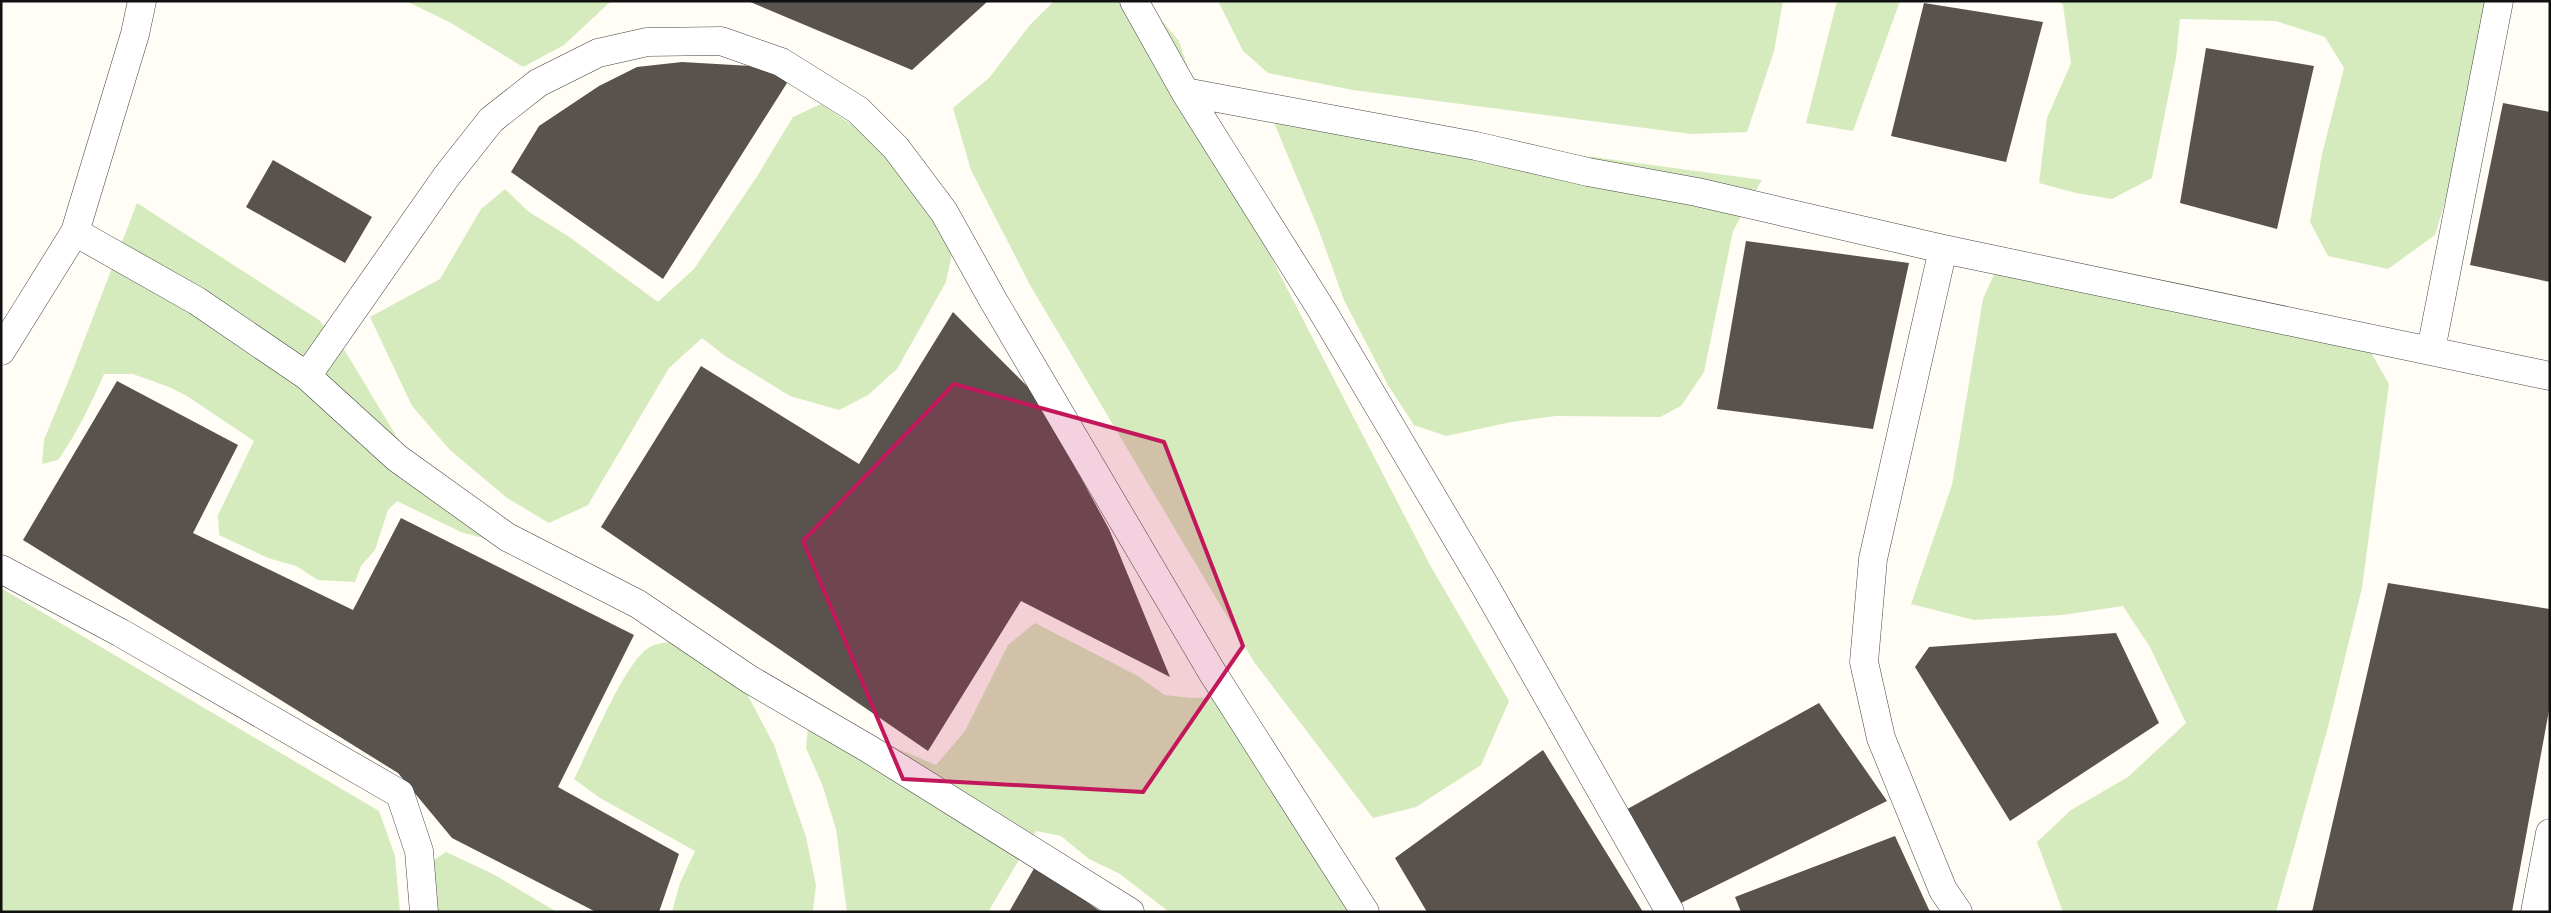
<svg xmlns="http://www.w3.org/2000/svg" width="2551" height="913" viewBox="0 0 2551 913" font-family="Lora,serif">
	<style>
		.green { fill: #d5ebbd }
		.building { fill: #5a524d }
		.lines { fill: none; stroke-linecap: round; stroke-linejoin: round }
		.minor-casing { stroke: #444; stroke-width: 29 }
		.minor { stroke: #fff; stroke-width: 28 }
		.marked { fill: #c2185b; fill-opacity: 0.2; stroke: #c2185b; stroke-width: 4; stroke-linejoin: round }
	</style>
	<rect width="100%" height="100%" fill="#fffdf5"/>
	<path class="green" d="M406,1H615L609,3L564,45L523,67L451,23Z
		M1054,1H1145L1179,41L1195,90L1278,271L1430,565L1509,701L1481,765L1416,807L1373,818L1254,662L1030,285L971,170L953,108L989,78L1030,25Z
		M1218,1H1783L1774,51L1747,132L1691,134L1353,90L1268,73L1243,51Z
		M1837,1H1900L1853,131L1806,123Z
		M2057,1H2494L2453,175L2435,235L2388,269L2328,256L2310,222L2322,154L2344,68L2325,37L2276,21L2180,19L2176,58L2152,178L2112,199L2076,193L2039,183L2047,118L2071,63L2063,5Z
		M821,104L867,135L912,170L953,249L946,282L897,369L868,395L839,410L790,396L725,356L702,338L669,368L588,505L549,523L507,498L450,450L412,406L370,317L440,279L481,209L505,189L529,212L568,236L658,302L694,269L756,178L793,117Z
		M1272,118L1586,156L1762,180L1733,231L1704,372L1681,406L1660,417L1556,416L1511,422L1446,436L1414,425L1388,385L1344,300L1318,228Z
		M137,203L319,320L344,349L410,459L539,554L461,532L397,501L388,510L375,550L361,566L355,582L318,580L296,566L268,558L219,535L218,515L254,441L187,396L169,387L133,374H104C91,404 77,433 58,460L42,464L44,440L70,377Z
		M2004,252L2179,283L2302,310L2362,337L2389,384L2362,588L2328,727L2276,912H2063L2037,842L2071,810L2128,777L2186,723L2150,647L2123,606L2062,615L1974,620L1911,604L1952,485L1983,299Z
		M1,588L379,811L395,856L400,912H1Z
		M1035,623L1136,675L1165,695L1191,698L1222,697L1373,912H1169L1120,874L1089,859L1061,836L1036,831L988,912H847L836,829L822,784L806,748L809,717L875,739L936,765L965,731L1008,645Z
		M669,642L696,644L737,675L774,745L806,837L816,885L813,912H672L680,883L695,851L600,798L574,779C589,751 625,660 650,647C655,644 663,643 669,642Z
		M446,852L493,874L557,912H435L432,874L434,860Z"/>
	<path class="building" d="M748,1H988L912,70Z
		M1924,3L2043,22L2006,162L1891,136Z
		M2206,48L2314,66L2277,229L2180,203Z
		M682,62L770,67L787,83L663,279L511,172L539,126L599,86L637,67Z
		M2503,103L2550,112V282L2470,265Z
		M273,160L372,217L345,263L246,207Z
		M1746,241L1909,263L1873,429L1717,409Z
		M953,312L1035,394L1109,529L1170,677L1021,601L928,751L601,527L701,366L859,464Z
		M117,381L238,445L193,533L353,610L401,518L634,635L558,787L679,854L659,912H596L452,838L398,773L23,540Z
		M2388,583L2550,609V705L2512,912H2312Z
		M2116,633L2159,723L2010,821L1915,667L1929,647Z
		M1819,703L1887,801L1675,906L1622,812Z
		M1543,750L1643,912H1427L1395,858Z
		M1895,836L1930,912H1741L1735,897Z
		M1036,865L1101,912H1009Z"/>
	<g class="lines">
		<defs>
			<path id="minor" d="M1134,1L1185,92L1323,312L1485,586L1670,912
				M1185,92L1476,146L1588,172L1697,192L1943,249L2550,376
				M75,232L197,301L307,376L446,177L491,120L538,83L598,53L647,42L721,41L781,62L858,110L896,148L944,212L993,300L1212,672L1365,912
				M1943,249L1873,559L1864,662L1881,738L1943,890L1958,912
				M2431,350L2499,1
				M1,351L75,232L135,34L142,1
				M307,376L397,458L507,537L638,604L749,679L869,749L1130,912
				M1,569L121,633L400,794L419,851L424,912
				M2535,912L2550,833"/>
		</defs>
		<use href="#minor" class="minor-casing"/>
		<use href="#minor" class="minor"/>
	</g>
	<path class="marked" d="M954,384L1164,442L1243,646L1143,792L903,779L803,541Z"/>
	<rect width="2551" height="913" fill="none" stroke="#111111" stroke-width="5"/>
</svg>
